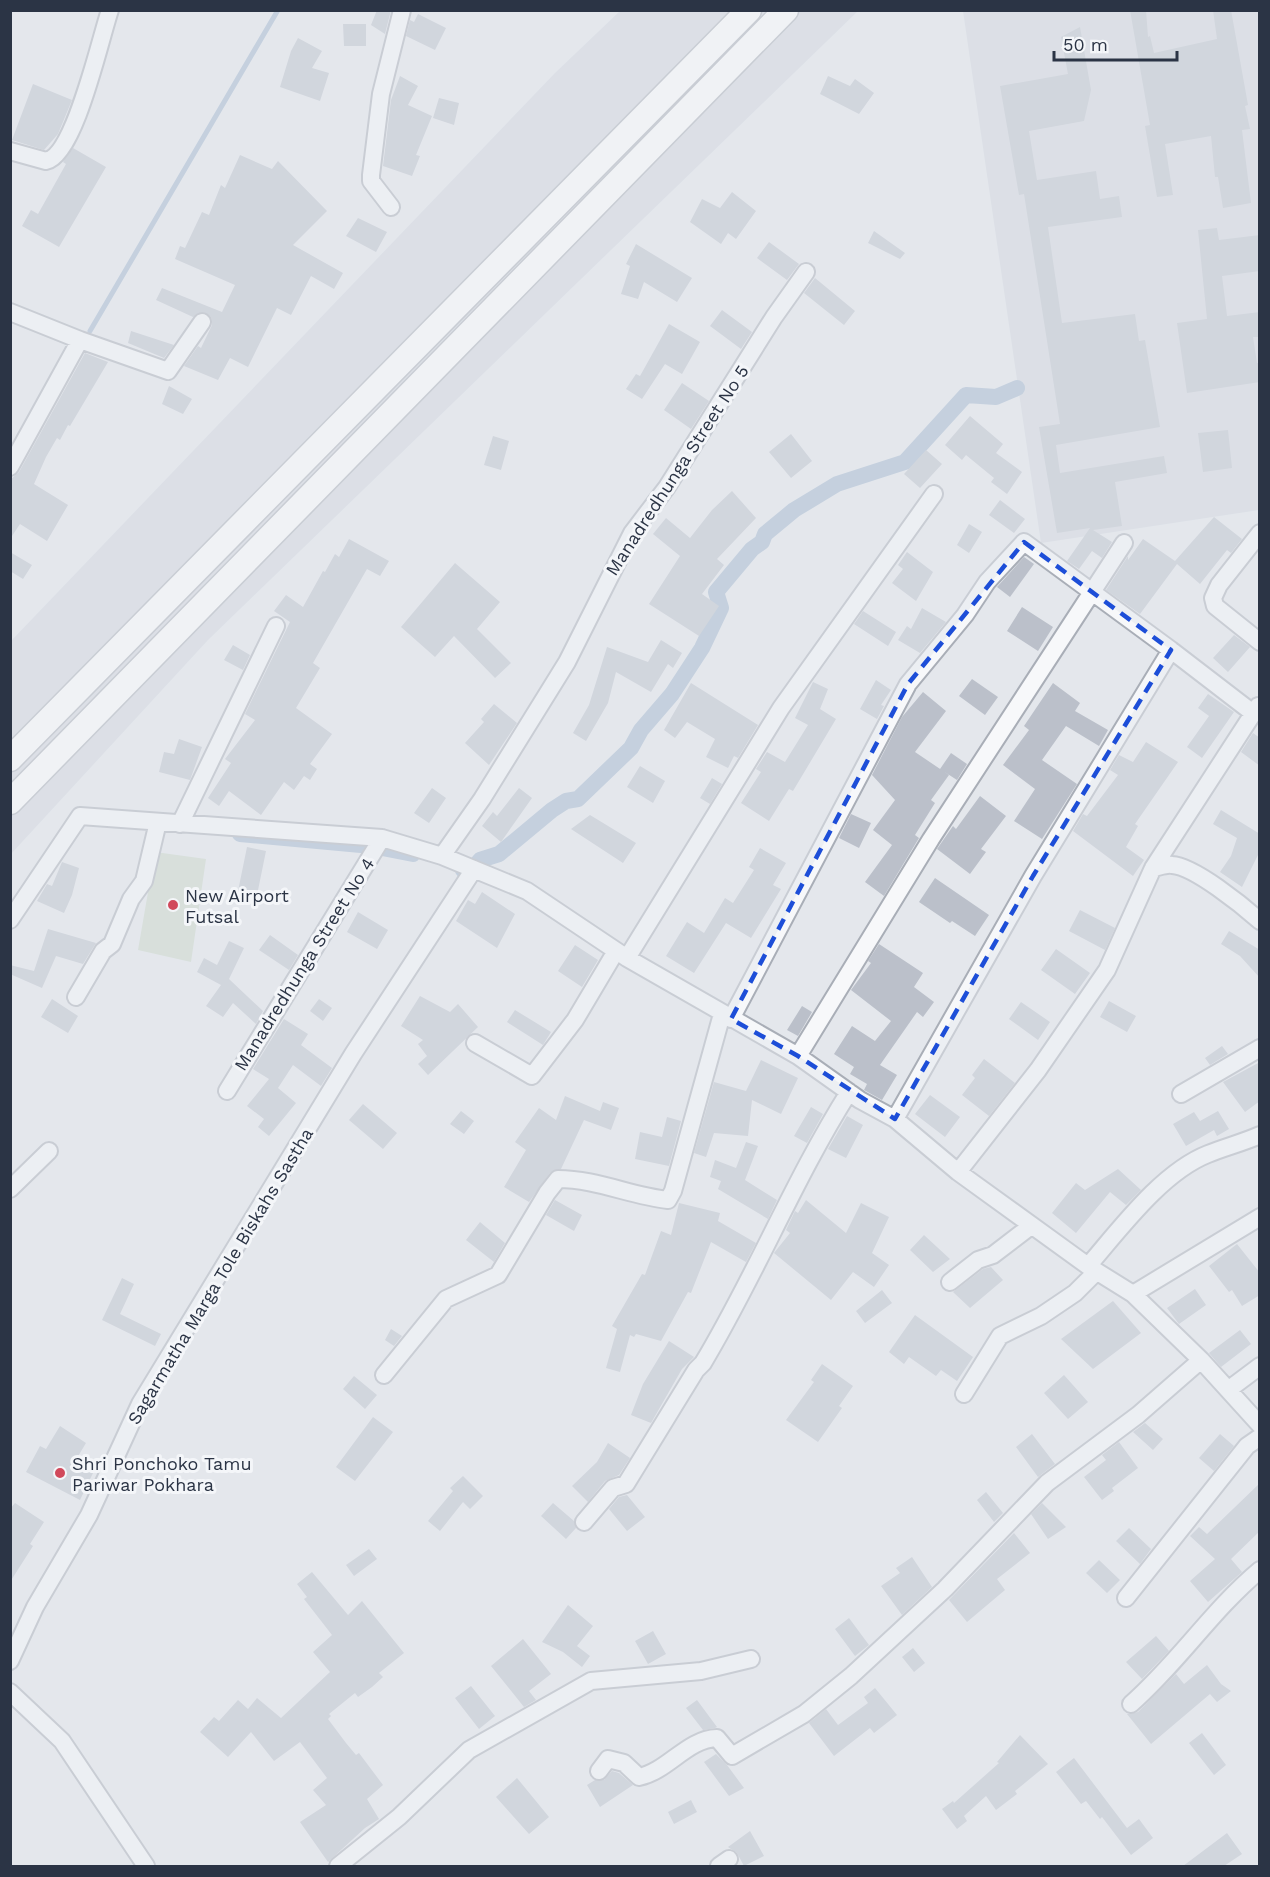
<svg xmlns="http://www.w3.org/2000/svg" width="1270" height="1877" viewBox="0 0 1270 1877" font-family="'Work Sans',sans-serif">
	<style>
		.built { fill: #d2d6de }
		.green { fill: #c9d6c5 }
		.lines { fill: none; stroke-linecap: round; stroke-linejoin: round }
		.stream { stroke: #9fb4cc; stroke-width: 5 }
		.canal { stroke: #9fb4cc; stroke-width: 16 }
		.building { fill: #bbc0ca }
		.street-casing { stroke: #a9aeb7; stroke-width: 20 }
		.secondary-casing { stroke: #a9aeb7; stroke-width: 27 }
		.street { stroke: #f7f8fa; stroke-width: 16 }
		.secondary { stroke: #fff; stroke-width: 24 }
		.marked { fill: none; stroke: #1d4ed8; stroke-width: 4.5; stroke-dasharray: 12 8; stroke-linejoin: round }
		.poi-dot { fill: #d1495b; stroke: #f4f6f9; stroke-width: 2 }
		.labels { text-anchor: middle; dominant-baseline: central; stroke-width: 6; stroke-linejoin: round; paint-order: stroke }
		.street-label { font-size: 18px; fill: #2b3445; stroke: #f4f6f9 }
		.poi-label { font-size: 18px; fill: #2b3445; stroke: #f4f6f9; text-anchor: start }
	</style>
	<rect width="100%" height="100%" fill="#e4e7ec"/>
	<path class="built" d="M620,11H858L208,640L11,854V641L555,73Z
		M963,11H1259V510L1041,543Z"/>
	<path class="green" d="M155,852L206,859L191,962L138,950Z"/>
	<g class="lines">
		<path class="stream" d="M90,331L278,10"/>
		<path class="canal" d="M240,834L372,846L413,854
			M463,870L470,872L480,860L499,854L552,810L566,801L578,799L631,748L641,730L672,694L702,648L721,608L716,592L752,549L762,542L765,534L794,510L837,484L905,462L966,395L996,397L1017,388"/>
	</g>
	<path class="building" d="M377,10H391L385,34L371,25Z
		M1130,10H1146L1148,37L1150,36L1154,53L1217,39L1213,10H1231L1248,105L1245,106L1250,129L1242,130L1251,203L1223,208L1218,177H1215L1211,136L1165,144L1173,195L1157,197L1145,126L1150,125Z
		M418,14L446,28L435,50L406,36L410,20L414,22Z
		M343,24H366V46H344Z
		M1080,27L1091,90L1084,121L1029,131L1037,180L1096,171L1100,199L1119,196L1122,217L1048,227L1062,323L1135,314L1139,341L1145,340L1160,427L1056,445L1060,473L1164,456L1167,473L1115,482L1122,526L1093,530L1112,542L1102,558L1092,551L1079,569L1067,561L1090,528L1057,533L1039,427L1060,424L1024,194L1019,195L1000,86L1068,74L1061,37Z
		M298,38L322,51L312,68L329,73L320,101L280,87L291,51Z
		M400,76L418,86L408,105L432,116L416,155L420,156L412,176L383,166L391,100Z
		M828,76L850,86L855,79L874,93L859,114L820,94Z
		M33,84L72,100L58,134L44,150L12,140Z
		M439,98L459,103L454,125L433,118Z
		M73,148L106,167L59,247L22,226L31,210L38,214L66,164L63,162Z
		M240,155L272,169L278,161L327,211L293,245L343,273L334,289L311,276L291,315L277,308L248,367L230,358L218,380L184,366L198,346L201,348L212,325L211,317L202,312L193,317L156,300L162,288L222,312L235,285L175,259L180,246L185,248L202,212L209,215L221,185L225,188Z
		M732,192L756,211L736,239L728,233L721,244L690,222L702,199L720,208Z
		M358,218L387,232L376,252L346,236Z
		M1217,228L1219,240L1260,235V271L1222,276L1227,316L1260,312V337H1253L1257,363H1260V382L1187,393L1177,323L1207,319L1198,230Z
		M874,231L905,253L900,259L868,243Z
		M769,242L799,264L787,280L757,258Z
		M636,244L692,278L677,302L644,282L638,299L621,294L630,266L626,264Z
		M815,278L855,311L844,325L804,293Z
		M722,310L752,332L741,349L710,326Z
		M669,324L700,342L682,374L665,364L642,399L626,389L636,374L640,376Z
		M131,331L174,345L164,358L128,343Z
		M85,353L108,362L70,426L68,425L60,440L57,438L46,457L34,484L68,505L47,541L20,524L10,539V480L19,472Z
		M682,383L709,401L691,429L664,410Z
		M169,386L192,399L183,414L162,404Z
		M970,416L1003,444L996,453L1022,472L1007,494L991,482L994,478L966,455L962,460L945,445Z
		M1228,430L1232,468L1203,472L1198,433Z
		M791,434L812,461L791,478L769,452Z
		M493,436L509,441L501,470L484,465Z
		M926,450L942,464L920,488L904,474Z
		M732,491L756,518L717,559L724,565L702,594L719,606L699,636L649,604L680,556L653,534L666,518L690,538L712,510Z
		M1000,500L1025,519L1014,533L989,515Z
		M1214,517L1242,539L1231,553L1227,550L1200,584L1177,564L1140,614L1106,590L1128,556V560L1143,539L1175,561Z
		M969,524L982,532L969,553L957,545Z
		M349,539L389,561L380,576L367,569L313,663L320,668L296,708L332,734L310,764L317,769L310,780L304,776L294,790L284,782L261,815L229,791L219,806L208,798L231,763L225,759L255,720L245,714L290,622L274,611L286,595L303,607L323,571L325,572L335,554L339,557Z
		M10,552L32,565L23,579L10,571Z
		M907,552L933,572L916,601L892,583L903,569L898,565Z
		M1024,557L1034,564L1010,597L997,587Z
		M455,563L500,602L477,629L511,663L495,678L454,636L435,657L401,627Z
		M1022,607L1053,627L1038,651L1007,631Z
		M922,608L946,622L920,653L898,640L907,626L911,629Z
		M863,611L896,632L888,646L854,624Z
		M1234,635L1250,647L1228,672L1213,658Z
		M661,640L682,653L673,668L668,664L651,692L616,672L608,703L586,741L573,733L589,705L607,647L648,662Z
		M233,645L250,655L243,670L224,660Z
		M972,679L998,697L985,715L959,696Z
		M876,680L891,690L881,705L884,706L877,719L860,709Z
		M813,682L828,689L820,709L836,719L793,791L789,789L769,821L741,803L761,772L756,769L767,752L785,762L808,725L795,718Z
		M691,683L758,725L738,758L734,756L728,768L706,757L715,739L687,722L675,738L664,730Z
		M1053,683L1080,703L1075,711L1108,730L1099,746L1066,726L1042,760L1077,784L1042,839L1014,821L1035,789L1003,765L1029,730L1024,726Z
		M923,692L946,711L915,752L949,775L931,800L935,803L915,835L919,838L884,896L865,882L892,845L873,830L895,800L872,775L902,717Z
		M1208,694L1234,712L1202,758L1187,747L1209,716L1198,708Z
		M494,704L517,723L489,765L465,743L484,722L481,719Z
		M1253,733L1260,738V766L1241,752Z
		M179,739L202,747L190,780L159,772L164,752L174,754Z
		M1146,742L1178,762L1135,824L1138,826L1126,847L1144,860L1133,876L1073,831L1083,814L1087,816L1118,775L1110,770L1119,755L1133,762Z
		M951,753L967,764L957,780L940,769Z
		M640,766L665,781L653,803L627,787Z
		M712,778L722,784L710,804L700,798Z
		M432,788L446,798L429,823L414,813Z
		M519,788L532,798L501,842L482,826L493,812L497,816Z
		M980,796L1006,816L981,849L986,852L970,874L937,849L953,826L956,829Z
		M1221,810L1260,834V851L1242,887L1220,872L1231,856L1237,838L1213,824Z
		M851,814L871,823L859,848L839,838Z
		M590,815L636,843L623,863L571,829Z
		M247,847L266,851L256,900L237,896Z
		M760,848L786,863L773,885L781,889L751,938L726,923L694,973L666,956L687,922L704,933L725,898L733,903L754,870L749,867Z
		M62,862L79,868L72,895L64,913L37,901L47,884L52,886Z
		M935,878L989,915L975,936L952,921L950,923L919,902Z
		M482,892L515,914L497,948L456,921L468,900L475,904Z
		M1080,910L1115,928L1105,950L1069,931Z
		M358,912L388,930L377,949L347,932Z
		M48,929L96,943L83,964L56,956L42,988L10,974V965L34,971Z
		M1229,931L1260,950V978L1240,956L1221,944Z
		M270,935L298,955L289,970L259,950Z
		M229,941L244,948L229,979L263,1011L256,1024L233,1003L223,1017L206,1006L221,985L197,972L204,958L217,965Z
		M879,944L923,973L914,987L934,1002L923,1017L917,1012L880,1065L897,1075L882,1100L864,1090L867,1084L850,1074L854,1067L834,1054L852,1026L875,1041L891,1021L851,990L871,963L868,961Z
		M575,945L598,960L582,987L558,971Z
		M1056,949L1090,973L1075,994L1041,970Z
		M420,996L450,1012L458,1004L478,1027L428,1075L418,1064L427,1056L418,1044L423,1040L401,1026Z
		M52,999L78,1016L68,1033L41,1017Z
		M319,999L332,1008L323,1021L310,1011Z
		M1109,1001L1136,1016L1127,1032L1100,1017Z
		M1021,1002L1050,1022L1038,1040L1009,1019Z
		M802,1006L812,1012L798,1036L787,1030Z
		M515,1010L551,1032L543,1045L507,1022Z
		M284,1019L308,1034L301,1045L332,1068L321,1086L293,1065L278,1088L296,1103L269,1136L258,1127L264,1119L247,1106L269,1079L253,1069Z
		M1222,1046L1228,1054L1210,1065L1205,1058Z
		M984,1059L1015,1083L989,1116L962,1095L975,1078L972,1075Z
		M761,1060L798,1078L781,1114L752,1100L748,1136L714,1133L706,1157L694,1153L714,1082L746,1091Z
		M1260,1062V1101L1245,1112L1223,1082Z
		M930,1095L960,1117L945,1137L915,1114Z
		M565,1096L600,1111L603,1102L619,1108L611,1130L584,1120L561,1169L550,1173L529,1202L504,1187L526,1150L515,1142L539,1108L556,1120Z
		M363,1104L397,1133L383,1149L349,1120Z
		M811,1107L823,1114L807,1143L794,1136Z
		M461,1111L474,1121L464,1134L450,1124Z
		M1218,1111L1229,1129L1217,1136L1214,1130L1186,1146L1173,1124L1194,1112L1200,1121Z
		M847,1116L863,1125L846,1158L828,1149Z
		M667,1117L681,1121L669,1166L635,1159L640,1132L662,1137Z
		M746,1142L758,1146L745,1180L777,1200L768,1219L718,1189L721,1181L710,1177L715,1160L736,1168Z
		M1118,1169L1141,1190L1126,1205L1110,1192L1076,1233L1052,1213L1076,1183L1085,1190Z
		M555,1200L582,1215L574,1231L546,1215Z
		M806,1200L846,1233L861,1203L889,1217L872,1253L889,1265L874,1287L853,1272L831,1300L774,1253L790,1233L786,1230L795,1211L798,1213Z
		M679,1203L720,1213L718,1221L756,1243L746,1262L711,1242L691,1293L688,1292L661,1341L636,1334L634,1337L630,1335L620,1372L606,1368L617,1329L612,1326L642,1274L645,1275L661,1231L671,1235Z
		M480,1222L505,1243L494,1262L466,1240Z
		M924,1235L950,1259L933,1272L910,1250Z
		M1237,1244L1260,1273V1295L1242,1306L1232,1290L1229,1292L1209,1266Z
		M991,1267L1003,1280L970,1308L953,1292L983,1269Z
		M122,1278L134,1284L120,1314L161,1334L155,1346L102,1320Z
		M1195,1289L1206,1305L1179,1324L1167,1308Z
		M882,1290L892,1303L865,1323L856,1311Z
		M1113,1301L1141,1333L1093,1369L1061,1339Z
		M915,1315L973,1357L957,1381L941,1370L936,1376L909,1357L904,1364L889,1352Z
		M391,1329L402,1336L394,1346L385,1340Z
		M1240,1330L1251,1344L1221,1367L1209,1353Z
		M669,1341L694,1357L682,1369L651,1423L631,1415L643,1384Z
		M822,1364L853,1386L839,1406L842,1408L818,1442L786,1420L814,1382L811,1380Z
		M1064,1375L1088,1402L1068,1419L1044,1393Z
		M354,1376L377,1395L365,1409L343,1389Z
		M373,1417L393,1432L355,1481L336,1467Z
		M1145,1423L1163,1439L1153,1450L1133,1432Z
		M60,1426L86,1443L74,1463L93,1473L80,1500L26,1472L40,1446L46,1449Z
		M1032,1434L1055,1464L1038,1477L1016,1447Z
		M1220,1434L1234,1446L1214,1471L1199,1458Z
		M1119,1442L1138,1468L1112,1488L1114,1491L1102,1500L1084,1477L1106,1460L1102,1455Z
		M608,1443L630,1458L619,1475L605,1481L588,1502L572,1486L597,1462Z
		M463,1476L483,1496L470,1509L463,1502L440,1531L428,1521L453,1491L450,1488Z
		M1260,1483V1531L1231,1559L1242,1572L1208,1602L1190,1581L1215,1559L1190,1536L1199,1527L1207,1534Z
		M986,1492L1003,1513L994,1522L977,1500Z
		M627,1495L645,1517L627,1531L609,1509L619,1497Z
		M15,1503L44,1522L30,1544L33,1546L10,1582V1509Z
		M553,1503L574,1521L576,1528L566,1539L541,1516Z
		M1042,1503L1066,1527L1048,1539L1031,1514Z
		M1129,1528L1151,1549L1140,1564L1116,1541Z
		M1014,1533L1030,1553L997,1579L1005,1590L967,1622L949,1600Z
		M369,1549L377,1559L354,1576L346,1565Z
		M912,1557L932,1587L902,1615L881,1586L900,1573L896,1568Z
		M1099,1560L1120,1580L1107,1593L1086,1573Z
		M312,1572L348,1615L362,1601L404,1653L379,1673L383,1677L372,1687L358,1697L355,1693L329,1714L331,1716L328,1719L346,1743L356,1755L359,1753L383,1785L367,1799L379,1819L365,1828L328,1862L300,1822L326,1805L313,1790L327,1778L300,1742L274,1761L251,1732L228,1757L200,1732L214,1717L219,1721L238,1700L248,1709L257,1698L281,1718L330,1672L313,1652L332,1635L304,1599L307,1597L297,1584Z
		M568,1605L593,1626L577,1646L590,1656L582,1667L563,1652L542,1642Z
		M849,1618L869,1645L855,1656L835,1629Z
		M653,1631L666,1654L648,1664L635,1641Z
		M1156,1636L1169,1651L1142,1679L1126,1662Z
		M523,1639L551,1674L529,1691L536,1700L524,1707L491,1666Z
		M913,1648L925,1663L914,1672L902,1657Z
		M1207,1665L1221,1684L1231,1691L1217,1702L1210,1694L1151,1744L1127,1714L1138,1712L1176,1674L1184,1684Z
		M471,1686L495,1716L479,1729L455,1698Z
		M875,1688L897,1715L874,1733L870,1728L834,1756L809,1723L826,1709L838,1725L868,1703L864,1697Z
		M697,1700L717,1727L715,1728L703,1730L686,1708Z
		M1202,1733L1226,1765L1214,1775L1189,1743Z
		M1020,1735L1048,1764L1015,1791L1017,1794L996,1810L986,1796L964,1816L967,1821L957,1829L942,1809L953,1801L954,1803L999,1763L997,1762Z
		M716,1754L727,1765L744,1788L729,1796L704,1762Z
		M1074,1758L1127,1828L1139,1819L1153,1838L1131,1855L1102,1817L1100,1819L1086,1801L1081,1804L1056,1772Z
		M612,1771L619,1773L633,1785L600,1807L587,1785L595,1780H604Z
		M517,1778L549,1817L529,1834L496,1797Z
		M691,1800L697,1812L674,1824L668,1812Z
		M750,1831L764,1856L744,1866L737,1853L728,1847Z
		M1227,1833L1242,1854L1224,1866H1183Z"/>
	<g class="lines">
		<defs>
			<path id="street" d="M10,151L46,161C75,155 100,39 110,10
				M391,207L371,181V175L381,94L402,10
				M10,312L80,340L10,467
				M80,340L168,371L202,322
				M1260,533L1219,585L1213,598L1215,606L1260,642
				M180,824L276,626
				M442,856L482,799L567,662L632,533L667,487L774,317L806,272
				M1153,868C1159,867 1166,864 1172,865C1194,866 1243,906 1260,921
				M10,920L80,816L382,838L442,856L527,891L627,958L798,1056L860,1100L895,1119L958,1172L1088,1266L1133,1294L1201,1360L1260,1425
				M627,958L781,708L934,494
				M76,997L103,951L112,944L131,899L144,881L158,822
				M731,1019L908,684L965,615L987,582L1024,542L1171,650
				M475,1043L532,1076L575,1020L616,951
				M798,1056L931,839L1124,543
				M227,1091L382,838
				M1181,1094L1260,1048
				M895,1119L1033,876L1171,650L1253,713
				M958,1172L1038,1070L1107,970L1153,868L1258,706
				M10,1189L49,1151
				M1088,1266C1120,1229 1162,1172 1208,1154C1225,1147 1242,1143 1260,1135
				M950,1282L978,1260L993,1255L1031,1226
				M1133,1294L1260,1217
				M384,1375L446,1299L498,1275L547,1193L558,1179C596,1179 631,1196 668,1200L673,1191L722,1014
				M1228,1390L1260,1366
				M964,1394L1000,1336L1041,1316L1075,1293L1096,1272
				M584,1522L613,1488L626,1484L696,1370L703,1363C756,1275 794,1179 849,1092
				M1126,1598L1247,1446L1260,1437
				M10,1661L35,1607L89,1515L140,1404L353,1054L474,869
				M10,1692L62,1741L146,1866
				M1131,1704C1178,1663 1212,1610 1260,1570
				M599,1771L608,1759L624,1763L639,1777C668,1771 687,1739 717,1738L732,1756L804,1714L851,1676L945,1589L1047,1483L1138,1415L1201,1360
				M338,1866L399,1817L469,1750L591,1681L701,1671L751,1659
				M719,1866L729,1859"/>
			<path id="secondary" d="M10,759L749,10
				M10,802L786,10"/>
		</defs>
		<use href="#street" class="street-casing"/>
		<use href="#secondary" class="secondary-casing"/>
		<use href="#street" class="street"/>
		<use href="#secondary" class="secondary"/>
	</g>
	<path d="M0 0H1270V1877H0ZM1024,542L1171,650L1033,876L895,1119L798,1056L731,1019L908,684Z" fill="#e4e7ec" fill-opacity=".55" fill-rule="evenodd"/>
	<path class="marked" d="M1024,542L1171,650L1033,876L895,1119L798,1056L731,1019L908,684Z"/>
	<g class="poi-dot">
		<circle cx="173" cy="905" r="6"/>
		<circle cx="60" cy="1473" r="6"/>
	</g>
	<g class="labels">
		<g class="street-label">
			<text transform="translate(677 470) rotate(-57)">Manadredhunga Street No 5</text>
			<text transform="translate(304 964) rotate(-58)">Manadredhunga Street No 4</text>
			<text transform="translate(220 1276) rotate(-59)">Sagarmatha Marga Tole Biskahs Sastha</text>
		</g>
		<g class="poi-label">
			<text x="185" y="895">New Airport<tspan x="185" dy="21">Futsal</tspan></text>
			<text x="72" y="1463">Shri Ponchoko Tamu<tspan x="72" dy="21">Pariwar Pokhara</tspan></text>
		</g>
	</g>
	<rect width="1270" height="1877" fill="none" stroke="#2b3445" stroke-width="24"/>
	<path d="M1054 51v9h123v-9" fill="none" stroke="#2b3445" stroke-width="3"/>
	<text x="1063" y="51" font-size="18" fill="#2b3445" stroke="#f4f6f9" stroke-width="4.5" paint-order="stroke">50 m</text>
</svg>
